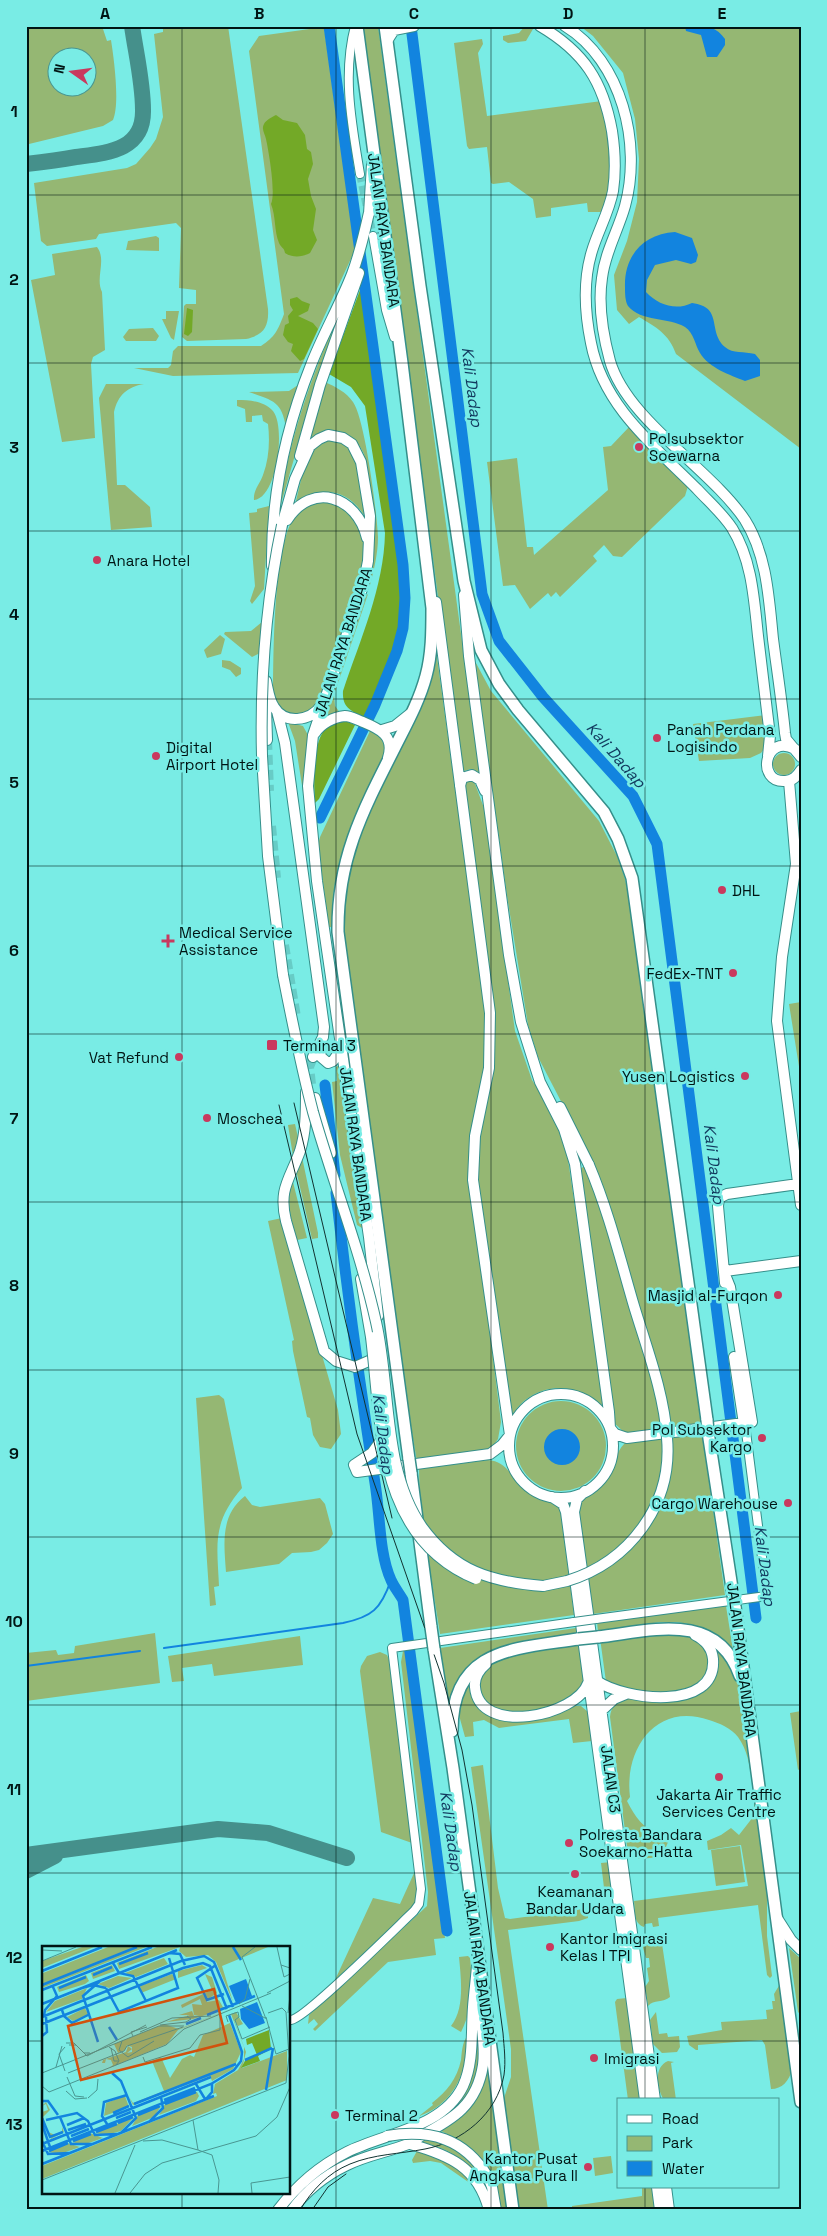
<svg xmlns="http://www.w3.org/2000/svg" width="827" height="2236" viewBox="0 0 827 2236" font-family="'Space Grotesk',sans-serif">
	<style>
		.green { fill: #95b773; fill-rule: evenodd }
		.forest { fill: #73a927 }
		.water { fill: #1284df }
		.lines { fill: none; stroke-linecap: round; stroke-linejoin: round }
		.stream { stroke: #1284df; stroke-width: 2 }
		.river { stroke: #1284df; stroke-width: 11 }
		.taxiway { stroke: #45908b; stroke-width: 16 }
		.street-tunnel { stroke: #67ccc6; stroke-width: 8; stroke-dasharray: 8 4; stroke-linecap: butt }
		.secondary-tunnel { stroke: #67ccc6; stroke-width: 10; stroke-dasharray: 10 5; stroke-linecap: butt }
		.street-casing { stroke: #358f8a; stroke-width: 10 }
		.secondary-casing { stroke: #358f8a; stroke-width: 12 }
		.primary-casing { stroke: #358f8a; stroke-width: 14 }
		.street { stroke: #fff; stroke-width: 8 }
		.secondary { stroke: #fff; stroke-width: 10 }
		.primary { stroke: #fff; stroke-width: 11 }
		.tram { stroke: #113331; stroke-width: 1 }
		.street-bridge-casing { stroke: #358f8a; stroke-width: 10; stroke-linecap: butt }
		.secondary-bridge-casing { stroke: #358f8a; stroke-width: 12; stroke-linecap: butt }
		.primary-bridge-casing { stroke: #358f8a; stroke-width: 14; stroke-linecap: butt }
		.street-bridge { stroke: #fff; stroke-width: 8 }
		.secondary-bridge { stroke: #fff; stroke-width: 10 }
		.primary-bridge { stroke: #fff; stroke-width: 11 }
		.grid { fill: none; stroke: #001514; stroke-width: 1; stroke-opacity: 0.55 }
		.poi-dot { fill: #c9395e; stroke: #79ece5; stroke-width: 2 }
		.labels { text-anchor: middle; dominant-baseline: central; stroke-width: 5; stroke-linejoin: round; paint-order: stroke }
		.street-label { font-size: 15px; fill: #001514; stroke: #79ece5 }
		.poi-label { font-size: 15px; fill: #001514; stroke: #79ece5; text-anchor: start }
		.water-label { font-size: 16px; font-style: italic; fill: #123a5e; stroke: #79ece5 }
		.inset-river { fill: none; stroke: #1284df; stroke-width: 2.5 }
		.inset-road { fill: none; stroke: #499691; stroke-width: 1 }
		.view { fill: #d1520d; fill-opacity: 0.15; stroke: #d1520d; stroke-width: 2.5 }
		.inset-edge { fill: none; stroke: #001514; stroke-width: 2.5 }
		.neatline { fill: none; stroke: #001514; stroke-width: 2 }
		.grid-label { font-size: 16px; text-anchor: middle; font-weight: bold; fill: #001514 }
	</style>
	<rect width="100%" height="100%" fill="#79ece5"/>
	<path class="green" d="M26,26H102L107,41L111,40C114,59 120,104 113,120L103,126L29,144L26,121ZM58,58H88V88H58Z
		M163,26H228L268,309C269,326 264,335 246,339L187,341L182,337L184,306L186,304H196V290L179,288L181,228L176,223L99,234L96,239L47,246L41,241L34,183L127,168L136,164L150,148L156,139L163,117L154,34L163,32Z
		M363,26H378L480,773L471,769L461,772Z
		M525,26H533V29L526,41L508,43L503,40V36L519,33Z
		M580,26H801V449L676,354C669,334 656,327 639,317L629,324L617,310L614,275L627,241L637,202L639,159L635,119L623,73L593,36Z
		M324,27L355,250L298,373L173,376L134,368H168L171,365L173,351L178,346H261C275,337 278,330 284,314L249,51L259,36Z
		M482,39L483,44L478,53L487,116L602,101L609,135L611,188L604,212H588L587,203L551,208V216L536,218L533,199L509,182L493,184L491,183L487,147L469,149L467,146L454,43Z
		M156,236L159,238V251L126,250L128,241Z
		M97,247C107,260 95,278 102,292L105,350L93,357L91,364L95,438L62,442L31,280L55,275L52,254Z
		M347,294L314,389L279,511C289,433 316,366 347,294Z
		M166,311H179L174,340L171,338L162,319H166Z
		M153,328L159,336L156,341H126L123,337L129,329Z
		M325,382C336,387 346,392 353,402C365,419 377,513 378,537C378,553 374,570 370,585L368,584C380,540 372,499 364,454C353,428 327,423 307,443Z
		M106,384H144C127,387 118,395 114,412L117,485H125L150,507L152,527L111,530L99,398Z
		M298,385L287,433C282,401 276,402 249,392L289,391Z
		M237,400C250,400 264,401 273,411C286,427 277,498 254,500C253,490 260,484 263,475C269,459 270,441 268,424L263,421L262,415L252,416V422H246L245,409L237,406Z
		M630,426L688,486L685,496L622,557L613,556L604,545L593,556L597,561L560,597L556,592L551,597L548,593L530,609L515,585L503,586L487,462L517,458L527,547H533L534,555L608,490L603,447L611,446Z
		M331,439L344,442L355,454L369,524C352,490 325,483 295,505L306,459L317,444Z
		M334,502L353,514L365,539L363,575L328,685L315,708L305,715L288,714L279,707L273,692C274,655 272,530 301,509C311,502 322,502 334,502Z
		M269,506L264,589L252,604L250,601L255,586L249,513L257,512V509Z
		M368,594L334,695L335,706L341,714L322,722L364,597Z
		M262,622L260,653L252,657L224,634L225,632L251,631Z
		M220,635L225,639L221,654L207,658L204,650Z
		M436,650L487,1021V1053L471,1134L469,1165L470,1194L490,1333L501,1422L498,1439L490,1450L417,1462L401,1367L342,926L349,860Z
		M222,660L230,661L241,668V674L236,677L230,670L222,667Z
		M476,663L491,691L599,821L617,856L625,879L634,923L701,1425L625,1433L615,1424L581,1168L593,1163L538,1057L528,1025L507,896L475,664Z
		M765,715L767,745L761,753L750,758L699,761L693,724Z
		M288,722L303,726L309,737L306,811L295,741Z
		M370,731C382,737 385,742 385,756C358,813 330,861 332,927H329L318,845L320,837Z
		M773 764a11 11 0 1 1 22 0a11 11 0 1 1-22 0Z
		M470,780L474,781L484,808L515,1031L532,1080L546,1101L559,1128L567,1153L604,1400L601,1406C574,1379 529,1383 511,1418L477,1195V1143L493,1058L464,783Z
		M801,1002V1079L789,1004Z
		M341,1064L362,1228L357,1225L340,1155L332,1082L337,1081L336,1067Z
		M295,1124L299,1142L293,1156L288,1125Z
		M302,1157L318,1233V1238L312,1239L296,1170Z
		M292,1178L307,1238L297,1240C290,1216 286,1203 292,1178Z
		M282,1218L338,1410L341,1434L331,1449L320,1447L313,1435L310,1418L307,1417L293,1351L292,1341L294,1340L268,1221Z
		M219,1395L224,1399L242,1488C212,1523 217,1543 219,1586L214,1587L216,1605L210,1606L196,1398Z
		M516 1446a45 45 0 1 1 90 0a45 45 0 1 1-90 0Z
		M702,1431L725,1595L593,1614L578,1507C582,1494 598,1490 606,1479C614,1468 615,1452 625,1443Z
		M488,1460C509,1461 513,1482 529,1493C539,1500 551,1500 560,1508L574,1615L440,1634L420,1507L419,1469Z
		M245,1496L252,1505L260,1507L320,1498L325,1504L333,1534L327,1543L319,1550L311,1552L292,1553L279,1564L226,1572C224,1544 220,1515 245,1496Z
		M726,1606L734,1656C726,1648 718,1638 709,1632C678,1612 632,1627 598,1632L597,1622Z
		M576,1628L577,1638L488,1654L450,1710L440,1648Z
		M155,1633L160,1683L26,1701V1653L56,1650L58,1655L74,1653L75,1646Z
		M662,1633L686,1634L708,1648L710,1669L695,1686L670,1694L646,1695L606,1682L600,1638Z
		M300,1636L303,1665L214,1676L212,1664L182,1668L184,1681L172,1682L168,1656Z
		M580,1642L585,1675L582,1690L556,1707L518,1713L494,1710L480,1696C480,1690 478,1681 479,1676C486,1652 558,1646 580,1642Z
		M717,1646L737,1675L755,1788H753C750,1770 749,1752 738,1737C731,1728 719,1723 709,1720C656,1702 624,1749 630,1797L627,1801C635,1817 643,1828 660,1835L662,1832L666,1836L668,1842L662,1857L638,1859L630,1853L627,1846L610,1717C611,1707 615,1704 623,1699L705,1687Z
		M407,1648L445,1938L434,1939L436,1955L388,1962L315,2031L313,2029L318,2024L314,2019L308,2024L309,2015L427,1906L428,1892L401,1662L403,1651Z
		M380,1652L387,1655L392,1667L419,1888L417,1900L410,1910L335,1980L373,1898L400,1904L415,1871L412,1843L381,1832L360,1671L361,1666L367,1656Z
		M469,1677L473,1689L500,1718L570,1706H581L588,1712L592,1741L573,1743L569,1719L499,1728L484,1720L473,1722L474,1736L465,1737L457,1708Z
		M801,1711V1768L798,1770L790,1713Z
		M483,1765L498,1888L505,1918L510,1919L583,1909L588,1914V1918L579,1921L508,1930L548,2210H519L504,2098L511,2077V2049L471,1767Z
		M755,1796L767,1884V1936L772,1976L770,1978L767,1975L758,1905L658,1918L659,1926L653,1927L652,1923L645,1924L644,1927C633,1923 635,1911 634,1901L748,1886L741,1845L708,1850L707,1841L721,1835L731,1828L739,1835L753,1817Z
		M740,1846L745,1882L716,1886L711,1850Z
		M611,1862L612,1890L605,1896L601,1863Z
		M639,1934C646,1937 655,1932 661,1937L670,1997C663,2003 654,1999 648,2006L645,1987L649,1981L647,1968L650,1967L649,1958H646Z
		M789,1948L801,1959V2015L798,2012Z
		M468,1956L470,1958C473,1983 473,2009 461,2032L451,2026C465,2008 461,1979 459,1957Z
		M780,1984L792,2070C789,2081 782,2089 771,2089L765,2045L762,2040L698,2045V2050H696L689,2045L687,2036L722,2030L721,2022L767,2019L766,2010L773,2009L772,2001H775L774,1994Z
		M627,1998L643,2100H628L615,2002L617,1999Z
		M656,2012L659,2034L667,2033L668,2037L679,2036L680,2047L677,2052L662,2053L653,2044L650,2020Z
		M475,2028L477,2029C480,2067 481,2092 447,2115C439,2121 432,2126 423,2128L421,2126L463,2092Z
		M467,2036C469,2043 467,2053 465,2062C459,2088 445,2107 419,2116L433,2105L432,2103C447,2091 457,2079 461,2060C462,2051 462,2044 467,2036Z
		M488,2053L509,2210H500L497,2192L455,2138L439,2130L458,2119Z
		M668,2061L674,2062L671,2063L676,2100H664C657,2089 653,2067 668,2061Z
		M426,2137L456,2147L482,2173L492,2200C470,2168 462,2150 420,2143Z
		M420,2150L461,2167L474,2186L441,2163L430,2161L413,2163L412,2160L417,2151Z
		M611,2156L613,2173L595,2176L593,2158Z
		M642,2187H654L657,2210H563L572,2209V2206L642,2196Z"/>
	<path class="forest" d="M276,115L283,120L297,123L305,135L307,149L311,152L313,164L308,179L311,196L316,209L313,230L317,240L310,253C303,257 292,258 285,253C284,247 281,248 279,243C274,231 276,216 271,204C276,193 269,153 266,139C265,134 261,129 264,124C266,120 272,117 276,115Z
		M363,282L401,566C403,586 405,607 401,628C396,659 380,690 366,718C351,711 342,708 343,691C360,640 384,587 385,533L365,406L351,387L329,374Z
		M297,297L302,301L310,304L308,311L298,316L313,323L318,329L304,359L300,361L291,351L293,344L288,342L283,335L285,325L289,323L288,316L293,310L290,305V299Z
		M187,308L193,310L192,332L188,336L184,334Z
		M346,721L355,725L319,799L315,803C314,783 311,741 328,726C333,722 339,722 346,721Z"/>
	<path class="water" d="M685,26C702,26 715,24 725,39V45L717,57H707L701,35L686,31Z
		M675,232L692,238L698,255L696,262L691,264L676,260L655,265L647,280L646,292C658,305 676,311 692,303C724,307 707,331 725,347C733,354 744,351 755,354L760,360V376L745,381C730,375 709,368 700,353C695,345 694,333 685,327C669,317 641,322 628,306C625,301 625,293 625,287C624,256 643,234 675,232Z
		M544 1447a18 18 0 1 1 36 0a18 18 0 1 1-36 0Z"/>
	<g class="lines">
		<path class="stream" d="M164,1648L343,1623C372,1617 381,1609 391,1580
			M26,1666L140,1651"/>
		<path class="river" d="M411,26L482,594L499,641L543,697L633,796L657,844L756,1618
			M320,818L375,705L397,651L403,628L405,598L403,565L329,26
			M325,1085L335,1175
			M336,1193C347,1290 360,1387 375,1483C380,1513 379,1554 391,1580C394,1587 399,1593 403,1600L447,1931"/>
		<path class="taxiway" d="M26,164C43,162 59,160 76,157C106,153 144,151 143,110C143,83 136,54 132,26
			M26,1855L218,1829L268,1833L347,1858
			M26,1871L55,1856"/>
		<path class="street-tunnel" d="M360,174L373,236"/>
		<path class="secondary-tunnel" d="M267,740L269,791
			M271,826L276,878
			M284,945L296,1017
			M311,1084L309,1067L313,1057"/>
		<defs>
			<path id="street" d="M355,26C342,75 352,125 360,174
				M373,236L386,310L394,337
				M596,1619L767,1596L745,1424
				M291,2020C306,2018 396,1928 414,1911L419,1904L421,1889L392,1648L574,1622"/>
			<path id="secondary" d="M540,26C584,52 603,81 612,131C615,151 616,171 613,191C609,212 598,231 592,251C583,280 585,314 591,343C603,406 654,446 697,489C709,502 722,513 732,528C752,560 754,599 758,636C762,669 766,703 770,736L768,756
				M565,26C622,61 642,144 625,206C618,231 605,252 602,278C598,304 603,335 610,361C627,420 711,469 745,520C767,555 769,599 773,639C777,670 782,702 785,733L786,739L801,757
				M387,41L394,30L414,26
				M369,214L372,164
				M300,456L320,385L359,273
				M287,520C312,481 357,496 367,538
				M282,525L295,479L310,446L319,439L328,435L343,438L352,444L361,462L370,516L368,561L363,586L313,735L308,786L317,881L369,1237L378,1316
				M272,566C271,497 286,428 311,365C323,334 340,305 352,274C360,253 365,231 370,208
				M464,595L469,656L509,955L521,1022L540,1082L564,1129L575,1164L609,1412L610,1428L615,1434L627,1438L752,1422L730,1287L726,1277
				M436,602L490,1013L489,1068L475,1136L473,1180L510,1435
				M266,681C268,689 269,700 274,707C285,725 310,721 321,706
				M266,707L267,740
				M277,711L285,743L324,1027L323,1037L313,1057
				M382,730L395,726L410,714
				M315,733C321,724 333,717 345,716C351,716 357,720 363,722C380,729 395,736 388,758
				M795,749C764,733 756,783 785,781C793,781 797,776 801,770
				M262,756L268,856L283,975
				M789,781L796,864L782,957L777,1021L801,1205
				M460,786L462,778L472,775L480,780L485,791
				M319,1046L321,1057L328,1063L333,1061L342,1048
				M306,1092C306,1112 306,1132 300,1151C290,1179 278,1189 286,1221L324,1351L336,1361L355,1367L371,1360L377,1352
				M315,1098L331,1153
				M560,1107L589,1165
				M725,1271L801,1261
				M361,1279L371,1337
				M725,1283L718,1206L719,1198L727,1194L798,1184
				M734,1357L744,1424
				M509 1446a52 52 0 1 1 104 0a52 52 0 1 1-104 0Z
				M385,1435L372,1453L354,1465L357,1472L490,1454L502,1445L510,1435
				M585,1491L577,1499L574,1512L655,2100
				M552,1497L563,1504L566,1512L645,2100
				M543,1586L567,1581
				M486,1664C479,1670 474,1678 475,1687C479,1737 577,1716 588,1683
				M593,1682L597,1681C624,1700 717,1712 713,1659C712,1648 705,1640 695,1635
				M598,1711H601L614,1699L626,1694
				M777,1918L791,1940L801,1950
				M410,2144C449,2155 478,2167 489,2210
				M488,2177L492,2187L496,2210
				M657,2187L660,2210
				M666,2187L669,2210
				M278,2210C297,2185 319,2166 347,2152C385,2133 443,2128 463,2086C474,2062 471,2033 473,2007C474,1993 476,1979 477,1966
				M292,2210C306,2191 326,2175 347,2165C367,2155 388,2152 408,2144C413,2143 417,2139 421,2136C453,2119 477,2105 483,2065C486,2043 480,2019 478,1997"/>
			<path id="primary" d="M357,26L402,363L432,608C432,631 432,654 426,676C419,702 406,725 394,749C362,812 337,860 338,932L409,1459
				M385,26L420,286L464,581L481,650L499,684L518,710L604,812L618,839L632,878L707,1420
				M708,1432L732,1588
				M411,1473L431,1627
				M735,1607L801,2102
				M598,1637C650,1631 717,1610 740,1676
				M434,1649L453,1768L513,2210
				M452,1731C452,1648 514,1649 578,1639"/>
		</defs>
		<use href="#street" class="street-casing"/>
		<use href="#secondary" class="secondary-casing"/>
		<use href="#primary" class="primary-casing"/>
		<use href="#street" class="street"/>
		<use href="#secondary" class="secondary"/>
		<use href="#primary" class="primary"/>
		<path class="tram" d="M294,1103L392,1518
			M279,1105L357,1434L444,1683L462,1750L472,1805L503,2033C504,2047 506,2061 504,2075C497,2114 462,2142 425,2149C400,2154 374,2154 350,2164C328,2173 312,2190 300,2210
			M312,2210L328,2187L346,2174"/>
		<defs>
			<path id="street-bridge" d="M574,1622L596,1619"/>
			<path id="secondary-bridge" d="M262,756C260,678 266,601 282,525
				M283,975C292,1021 301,1066 313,1112C333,1182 360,1250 376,1322C391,1387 382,1470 422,1527C454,1571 491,1582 543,1586
				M371,1337C382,1428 377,1538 476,1579
				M567,1581C629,1562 673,1505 667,1438C664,1393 647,1349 634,1306C620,1258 608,1210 589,1165
				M387,2136C430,2129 464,2138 488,2177"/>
			<path id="primary-bridge" d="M707,1420L708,1432
				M409,1459L411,1473
				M732,1588L735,1607
				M431,1627L434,1649
				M578,1639L598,1637"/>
		</defs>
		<use href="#street-bridge" class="street-bridge-casing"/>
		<use href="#secondary-bridge" class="secondary-bridge-casing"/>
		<use href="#primary-bridge" class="primary-bridge-casing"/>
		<use href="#street-bridge" class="street-bridge"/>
		<use href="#secondary-bridge" class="secondary-bridge"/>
		<use href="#primary-bridge" class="primary-bridge"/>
	</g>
	<path class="grid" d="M182,26V1947M336,26V2210M491,26V2210M645,26V2100M26,195H801M26,363H801M26,531H801M26,699H801M26,866H801M26,1034H801M26,1202H801M26,1370H801M26,1537H801M26,1705H801M26,1873H801M26,2041H44M289,2041H801M645,2187V2210M182,2192V2210"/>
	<g class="poi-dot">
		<circle cx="639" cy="447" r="5"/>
		<circle cx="97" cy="560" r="5"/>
		<circle cx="657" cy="738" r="5"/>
		<circle cx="156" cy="756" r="5"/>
		<circle cx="722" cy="890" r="5"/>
		<path d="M165.5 933.5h5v5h5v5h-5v5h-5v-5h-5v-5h5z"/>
		<circle cx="733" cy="973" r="5"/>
		<rect x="266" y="1039" width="12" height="12" rx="2.5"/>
		<circle cx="179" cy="1057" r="5"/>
		<circle cx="745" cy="1076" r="5"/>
		<circle cx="207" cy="1118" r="5"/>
		<circle cx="778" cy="1295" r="5"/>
		<circle cx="762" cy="1438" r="5"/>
		<circle cx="788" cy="1503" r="5"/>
		<circle cx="719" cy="1777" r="5"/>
		<circle cx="569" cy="1843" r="5"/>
		<circle cx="575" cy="1874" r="5"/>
		<circle cx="550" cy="1947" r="5"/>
		<circle cx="594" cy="2058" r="5"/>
		<circle cx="335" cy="2115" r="5"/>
		<circle cx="588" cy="2167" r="5"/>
	</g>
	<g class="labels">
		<g class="street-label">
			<text transform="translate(384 230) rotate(82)">JALAN RAYA BANDARA</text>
			<text transform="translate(343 642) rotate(-72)">JALAN RAYA BANDARA</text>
			<text transform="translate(356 1144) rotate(82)">JALAN RAYA BANDARA</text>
			<text transform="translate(742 1660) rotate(83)">JALAN RAYA BANDARA</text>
			<text transform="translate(611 1779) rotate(82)">JALAN C3</text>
			<text transform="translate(480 1968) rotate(82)">JALAN RAYA BANDARA</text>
		</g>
		<g class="poi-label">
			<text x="649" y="438">Polsubsektor<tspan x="649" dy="17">Soewarna</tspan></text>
			<text x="107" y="560">Anara Hotel</text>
			<text x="667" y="729">Panah Perdana<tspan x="667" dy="17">Logisindo</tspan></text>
			<text x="166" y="747">Digital<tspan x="166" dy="17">Airport Hotel</tspan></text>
			<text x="732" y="890">DHL</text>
			<text x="179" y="932">Medical Service<tspan x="179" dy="17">Assistance</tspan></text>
			<text x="723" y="973" text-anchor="end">FedEx-TNT</text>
			<text x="283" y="1045">Terminal 3</text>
			<text x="169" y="1057" text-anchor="end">Vat Refund</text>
			<text x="735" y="1076" text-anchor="end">Yusen Logistics</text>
			<text x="217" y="1118">Moschea</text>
			<text x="768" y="1295" text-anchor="end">Masjid al-Furqon</text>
			<text x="752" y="1429" text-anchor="end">Pol Subsektor<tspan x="752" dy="17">Kargo</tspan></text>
			<text x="778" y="1503" text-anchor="end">Cargo Warehouse</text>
			<text x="719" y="1794" text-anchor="middle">Jakarta Air Traffic<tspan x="719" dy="17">Services Centre</tspan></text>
			<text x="579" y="1834">Polresta Bandara<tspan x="579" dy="17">Soekarno-Hatta</tspan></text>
			<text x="575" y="1891" text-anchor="middle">Keamanan<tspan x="575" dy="17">Bandar Udara</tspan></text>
			<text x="560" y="1938">Kantor Imigrasi<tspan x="560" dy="17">Kelas I TPI</tspan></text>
			<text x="604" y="2058">Imigrasi</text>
			<text x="345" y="2115">Terminal 2</text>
			<text x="578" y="2158" text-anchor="end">Kantor Pusat<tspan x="578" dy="17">Angkasa Pura II</tspan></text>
		</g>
		<g class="water-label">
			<text transform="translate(472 387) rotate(83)">Kali Dadap</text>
			<text transform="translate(616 755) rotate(49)">Kali Dadap</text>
			<text transform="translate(714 1164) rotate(83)">Kali Dadap</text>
			<text transform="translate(383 1434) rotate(83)">Kali Dadap</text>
			<text transform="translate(765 1566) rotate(83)">Kali Dadap</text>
			<text transform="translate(451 1831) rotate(82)">Kali Dadap</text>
		</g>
	</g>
	<g transform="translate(42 1946)">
		<rect width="248" height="248" fill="#79ece5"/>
		<path d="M40,1H52L0,22V15ZM66,1H104L0,42L1,27ZM115,1H226L180,20L191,56L174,16L166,9L144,11L137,5L138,1L77,23L75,17ZM122,12L126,18L94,31L83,27ZM70,19L73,25L51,33L49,27ZM160,19L165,22L136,32V25ZM130,28L134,33L99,47L98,40ZM163,28L170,31L175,47L166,53L163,47L170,44ZM44,29L47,35L43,38L17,46L15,41ZM76,30L90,32L67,42L56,38ZM45,42L40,53L4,66L13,55ZM161,48L165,56L177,54L182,63L151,73L124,76L148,69H137L150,65L152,70H157L152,69L150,58L160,59L158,53L140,62L139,59ZM202,58L136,84L125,98L67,122L71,119L69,114L64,113L63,117H60L61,114L84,106L86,100L90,103L85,107L90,106V101L85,99L83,104L76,107L72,98L122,78L137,83ZM43,62L46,68L42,71L31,75L25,71ZM194,66L201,78L196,80L192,74L204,106L200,122L245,105V134L0,233V220L175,150L174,147L171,148L173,138L196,124L202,113V101L189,68ZM188,77L199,106L191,123L170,135L168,130L91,159L87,151L91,157L122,145L110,115L119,111L128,132L140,113L148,109L152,111L161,89ZM150,146H155L157,150L154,155L117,169L123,158ZM83,150L87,161L62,170L64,157ZM4,156L8,164L1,171L6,186L13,189L20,185V181L22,186L9,193L0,175V166L6,164L4,158L0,160ZM119,160L112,171L90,180L96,169ZM92,171L79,185L64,189L53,187ZM48,187L61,192L41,199L30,196ZM25,197L38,201L18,208L6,206Z" fill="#95b773"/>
		<path d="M227,84L229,103L216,110L218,115L199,122L204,113L215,109L210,97L205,99L204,93Z" fill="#73a927"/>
		<path d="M204,33L210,50L194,57L187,40ZM215,56L223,77L207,83L199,73L198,63Z" fill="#1284df"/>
		<path class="inset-river" d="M191,1L199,14M127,7L138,8L143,19M71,17L77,27L91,30L104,55M77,18L106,7M174,19L155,32L165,54L182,48M0,25L60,1M51,29L70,21M0,39L95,1M17,42L44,31M40,42L51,39L64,42M64,42L77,66L136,42L127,12M0,44L110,1M0,58L135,4M20,64L22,70L30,77L48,68M165,69L213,50M2,70L3,64L15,50L11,41M0,71L139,15L162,10L172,16L191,61M0,78L141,22L161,17L168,20L185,63M144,78L159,72M67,81L75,94M0,90L5,86L4,71M56,96L41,50L58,35M203,114L230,102M70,127L79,135L94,172L79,187M154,138L163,153M224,144L231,102M164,153L170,146V137M122,154L153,142M0,155H6L16,169M92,158L194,118M123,158L154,146M71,167L87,160M96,169L118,160M18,171L29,198H51M0,172L8,191L21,186M74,172L89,166M4,174L35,167L46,175L53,189L75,188M107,176L121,162L119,151M76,177L91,171M0,178L8,201M65,178L60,170L62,156L85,149M25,179L42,172M26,184L44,178M54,186L75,178M29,190L47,183M0,195L6,208L27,207M31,195L49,188M0,198L169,131M0,205L169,138L192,124L199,115L200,106L187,69M7,205L26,197M0,218L172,150"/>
		<path class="inset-road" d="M213,1L200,11L224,73M235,1L239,19M0,4L20,5M0,15L34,1M248,22L239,19L242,31L248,28M225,47L248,35M197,58L203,53L208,33M200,60L223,72M246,67L248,49M224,71L234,108L247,103M186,76L184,70L196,66L197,71L193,74L200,93L228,81M118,79L144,76L149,73L145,70M98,86L130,72L169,70M91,90L89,86L105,81M80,95L77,104L86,111L112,95M24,97H32L42,107H48M27,99H34L45,110L104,79M23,101L17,108L23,125M67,101L73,105L77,115L74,119M69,102L72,115H76M101,111L103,116L148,102L158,89L178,84V68M14,121L20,100M0,127L117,80H142M26,127L82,105L85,100L141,81M25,131L33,150L42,151M0,140L7,146L124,99L142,83L229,47M24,145L33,153L45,152M46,152L55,144L56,133M151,174L156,204L170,209L177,234L176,247M101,195L120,194L156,204M0,234L244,137L247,110L244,66L240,62L226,67M73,247L93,199M88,247L103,228L120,217L214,190L235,171L248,141M210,247L209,237L248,231"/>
		<path class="view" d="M172,43L185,97L39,134L26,80Z"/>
		<rect width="248" height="248" class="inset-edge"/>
	</g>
	<rect width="827" height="2236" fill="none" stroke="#79ece5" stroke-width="55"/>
	<rect x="617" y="2098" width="162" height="90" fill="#79ece5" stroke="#499691"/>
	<rect x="627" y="2115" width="25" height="8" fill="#ffffff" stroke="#499691"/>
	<text x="662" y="2124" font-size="15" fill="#001514">Road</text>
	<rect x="627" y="2136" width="25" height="15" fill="#95b773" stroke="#499691"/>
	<text x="662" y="2148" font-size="15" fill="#001514">Park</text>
	<rect x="627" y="2161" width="25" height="15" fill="#1284df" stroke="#499691"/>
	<text x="662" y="2174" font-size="15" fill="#001514">Water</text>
	<g transform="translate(72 72) rotate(284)"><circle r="24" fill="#79ece5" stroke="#499691"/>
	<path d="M0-4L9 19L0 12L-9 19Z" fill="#c9395e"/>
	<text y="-8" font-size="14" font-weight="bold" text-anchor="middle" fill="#001514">N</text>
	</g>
	<rect x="28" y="28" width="772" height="2180" class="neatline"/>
	<g class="grid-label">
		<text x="105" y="19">A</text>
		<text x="259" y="19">B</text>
		<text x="414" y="19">C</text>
		<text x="568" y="19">D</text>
		<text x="722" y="19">E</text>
		<text x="14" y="117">1</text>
		<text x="14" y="285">2</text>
		<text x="14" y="453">3</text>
		<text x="14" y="620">4</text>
		<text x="14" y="788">5</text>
		<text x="14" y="956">6</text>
		<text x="14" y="1124">7</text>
		<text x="14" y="1291">8</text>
		<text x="14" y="1459">9</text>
		<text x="14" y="1627">10</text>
		<text x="14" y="1795">11</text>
		<text x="14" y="1963">12</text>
		<text x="14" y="2130">13</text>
	</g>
</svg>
